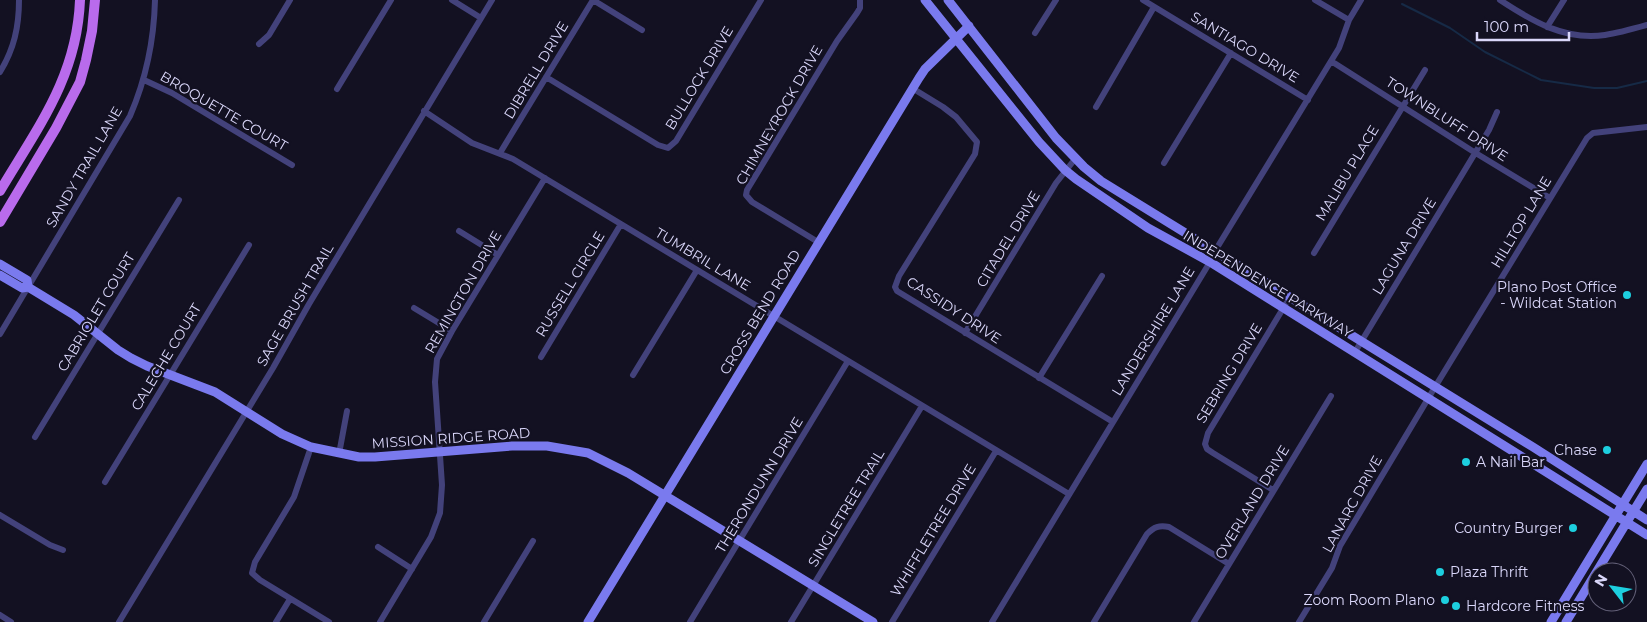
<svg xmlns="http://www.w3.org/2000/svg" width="1647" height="622" viewBox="0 0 1647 622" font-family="Montserrat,sans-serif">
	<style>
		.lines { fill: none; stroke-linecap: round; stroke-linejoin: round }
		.stream { stroke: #162a46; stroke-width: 2 }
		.street { stroke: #43427b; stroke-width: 6 }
		.secondary { stroke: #7a7aee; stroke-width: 9 }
		.primary { stroke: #b96bec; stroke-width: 10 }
		.poi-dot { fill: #1dcfdf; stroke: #131122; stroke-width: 2 }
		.labels { text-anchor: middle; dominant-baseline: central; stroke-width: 4.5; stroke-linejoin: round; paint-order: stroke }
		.street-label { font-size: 14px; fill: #dad7fa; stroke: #131122 }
		.poi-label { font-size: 14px; fill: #dad7fa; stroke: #131122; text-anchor: end }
	</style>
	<rect width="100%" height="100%" fill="#131122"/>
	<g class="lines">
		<path class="stream" d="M1402,4L1450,28L1485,52L1541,80L1594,88H1617L1647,81"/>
		<path class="street" d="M452,0L481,18
			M593,0L642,30
			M1143,0L1308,100
			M1315,0L1349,20
			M1500,0C1532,21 1565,41 1605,35C1619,33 1633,29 1647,25
			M1547,27L1564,0
			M1035,33L1056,0
			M259,44L269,35L290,0
			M1331,61L1474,152L1550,198
			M0,72C14,49 19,27 19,0
			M546,77L658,145L668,148L676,141L761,0
			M144,80L172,93L292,165
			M912,88L943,107L956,117L977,142L975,154L899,276L895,287L897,291L1113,422
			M337,89L391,0
			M1096,107L1154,7
			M424,111L472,143L513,159L1069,494
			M500,153L593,0
			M1164,163L1231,53
			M459,231L498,255
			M818,242L752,202L746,195L747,190L837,41L857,13L860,8V0
			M1314,253L1425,70
			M414,308L452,331
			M965,333L1056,183L1075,159
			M0,334L130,116C146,79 154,41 155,0
			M1355,352L1489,130L1497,112
			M541,357L621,224
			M633,375L697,270
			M1039,378L1102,276
			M35,437L179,200
			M311,447L294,497L255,562L252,573L260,580L329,622
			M339,454L347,411
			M105,482L249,245
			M1273,490L1213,453L1207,449L1205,444L1208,433L1290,297
			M0,515L50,545L63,550
			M378,547L412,569
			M0,615L11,622
			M119,622L273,368L309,304L492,0
			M276,622L290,599
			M380,622L431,537L440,513L442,485L435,382L437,359L452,331L545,178
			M484,622L533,541
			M690,622L848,361
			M791,622L922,406
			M892,622L996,451
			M992,622L1210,262L1215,251L1339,48L1349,20L1361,0
			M1094,622L1147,534C1154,527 1159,525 1169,527L1229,564
			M1194,622L1331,396
			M1299,622L1332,568L1340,546L1435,387L1587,138L1593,133L1647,127"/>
		<path class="secondary" d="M925,0L1039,142L1065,170L1076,179L1148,228L1210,262L1647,535
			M948,0L1056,138L1084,167L1101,181L1533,447L1647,520
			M0,264L27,280L28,287
			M0,275L22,288L28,287L74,315L118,350L131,358L147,366L215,392L282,434L311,447L359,457H375L512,446H547L588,453L628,473L873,622
			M588,622L919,78L925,69L969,26
			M1551,622L1647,464
			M1566,622L1647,489"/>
		<path class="primary" d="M0,191C38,127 77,77 80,0
			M0,222L56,128L80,82L86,60L92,31L95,0"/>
	</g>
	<g class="poi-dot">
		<circle cx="1627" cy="295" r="5"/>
		<circle cx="1607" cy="450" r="5"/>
		<circle cx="1466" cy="462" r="5"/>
		<circle cx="1573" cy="528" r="5"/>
		<circle cx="1440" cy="572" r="5"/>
		<circle cx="1445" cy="600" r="5"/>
		<circle cx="1456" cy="606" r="5"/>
	</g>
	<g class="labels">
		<g class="street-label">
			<text transform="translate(1245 47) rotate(31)">SANTIAGO DRIVE</text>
			<text transform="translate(536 70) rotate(-59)">DIBRELL DRIVE</text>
			<text transform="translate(699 78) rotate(-59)">BULLOCK DRIVE</text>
			<text transform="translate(224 111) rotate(30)">BROQUETTE COURT</text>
			<text transform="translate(779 115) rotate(-60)">CHIMNEYROCK DRIVE</text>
			<text transform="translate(1447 119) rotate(33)">TOWNBLUFF DRIVE</text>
			<text transform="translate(84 167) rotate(-60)">SANDY TRAIL LANE</text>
			<text transform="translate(1347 173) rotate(-59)">MALIBU PLACE</text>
			<text transform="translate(1521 222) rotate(-59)">HILLTOP LANE</text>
			<text transform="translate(1008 239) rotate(-59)">CITADEL DRIVE</text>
			<text transform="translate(1404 246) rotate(-59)">LAGUNA DRIVE</text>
			<text transform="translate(703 259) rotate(31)">TUMBRIL LANE</text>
			<text transform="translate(570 284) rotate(-59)">RUSSELL CIRCLE</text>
			<text transform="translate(1268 284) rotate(31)">INDEPENDENCE PARKWAY</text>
			<text transform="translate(463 292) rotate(-60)">REMINGTON DRIVE</text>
			<text transform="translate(295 305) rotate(-60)">SAGE BRUSH TRAIL</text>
			<text transform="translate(954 310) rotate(33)">CASSIDY DRIVE</text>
			<text transform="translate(96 312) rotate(-59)">CABRIOLET COURT</text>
			<text transform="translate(760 312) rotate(-59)">CROSS BEND ROAD</text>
			<text transform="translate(1153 331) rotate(-59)">LANDERSHIRE LANE</text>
			<text transform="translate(166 357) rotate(-59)">CALECHE COURT</text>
			<text transform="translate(1229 373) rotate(-59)">SEBRING DRIVE</text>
			<text transform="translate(451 438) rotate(-4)">MISSION RIDGE ROAD</text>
			<text transform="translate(759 485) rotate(-59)">THERONDUNN DRIVE</text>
			<text transform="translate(1252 502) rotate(-59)">OVERLAND DRIVE</text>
			<text transform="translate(1352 504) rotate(-61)">LANARC DRIVE</text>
			<text transform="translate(846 508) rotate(-59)">SINGLETREE TRAIL</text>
			<text transform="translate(933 530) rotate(-59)">WHIFFLETREE DRIVE</text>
		</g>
		<g class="poi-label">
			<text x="1617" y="287">Plano Post Office<tspan x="1617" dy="16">- Wildcat Station</tspan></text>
			<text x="1597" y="450">Chase</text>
			<text x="1476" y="462" text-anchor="start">A Nail Bar</text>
			<text x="1563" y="528">Country Burger</text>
			<text x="1450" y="572" text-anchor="start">Plaza Thrift</text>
			<text x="1435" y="600">Zoom Room Plano</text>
			<text x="1466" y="606" text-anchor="start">Hardcore Fitness</text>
		</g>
	</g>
	<g transform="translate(1612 587) rotate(301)"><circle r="24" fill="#131122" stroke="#636078"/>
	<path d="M0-4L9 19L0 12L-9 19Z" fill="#1dcfdf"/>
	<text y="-8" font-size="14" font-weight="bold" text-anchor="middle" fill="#dad7fa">N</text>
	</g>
	<path d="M1477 32v8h92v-8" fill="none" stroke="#dad7fa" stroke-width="2.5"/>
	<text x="1484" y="32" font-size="15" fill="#dad7fa" stroke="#131122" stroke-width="4" paint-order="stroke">100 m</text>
</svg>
